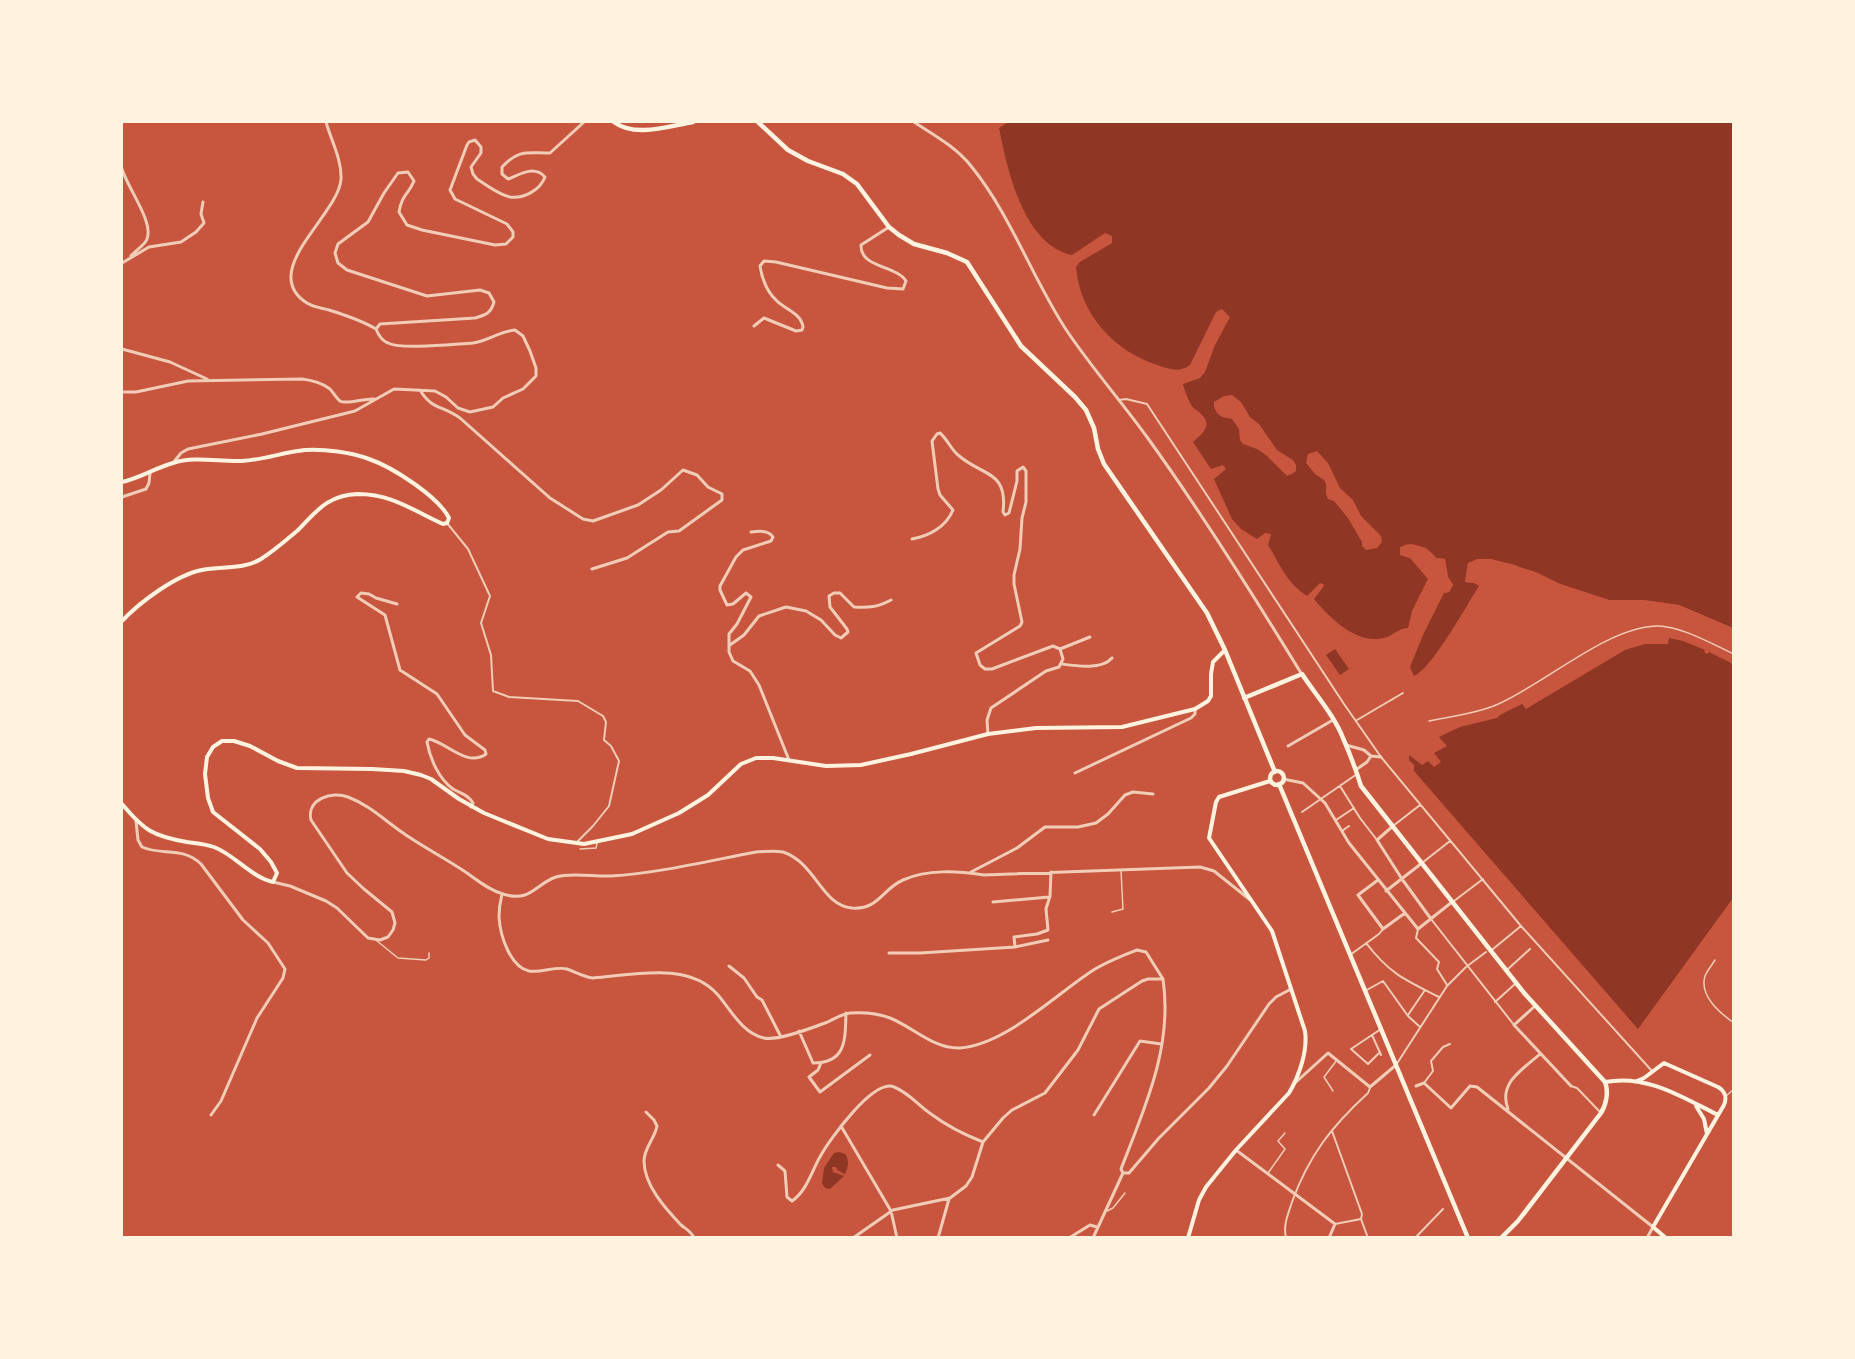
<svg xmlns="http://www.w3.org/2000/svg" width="1855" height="1359" viewBox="0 0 1855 1359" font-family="Inter,sans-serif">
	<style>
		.water { fill: #8f3625 }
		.pier { fill: #c8553d }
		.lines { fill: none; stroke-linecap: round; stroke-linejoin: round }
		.service { stroke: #f1ccb7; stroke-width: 1.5 }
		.pedestrian { stroke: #f1ccb7; stroke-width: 2 }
		.minor { stroke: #f1ccb7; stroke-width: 3 }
		.secondary { stroke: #fff3e0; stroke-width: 4 }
		.primary { stroke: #fff3e0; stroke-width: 4.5 }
	</style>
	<rect width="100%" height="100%" fill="#c8553d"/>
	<path class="water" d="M1008,122H1733V628L1679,605L1643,600H1609L1560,584L1536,572L1491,559L1468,563L1465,582L1474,583L1479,586C1468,603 1431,670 1414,676L1410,667L1423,635L1444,593L1449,592L1453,585L1448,577L1445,559L1436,558C1429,548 1417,543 1404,545L1400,555L1410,558L1428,579L1412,611L1408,628C1399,628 1395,634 1387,637C1358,647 1330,618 1314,599L1324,586L1323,584L1320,583L1307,596C1286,582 1281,566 1268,545L1271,534L1265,533L1257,539L1241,529L1232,519L1214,479L1226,469L1223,465L1211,469L1193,442C1201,435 1213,426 1202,415C1200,412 1197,411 1195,409C1190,406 1184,389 1183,384L1200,378L1205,372L1215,345L1230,317L1222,309L1216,312L1190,365C1180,372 1172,370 1160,366C1115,352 1080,315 1076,267L1080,262L1112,243V236L1105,233L1072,255C1023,245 1007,168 999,128Z
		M1669,638L1683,641L1705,650L1704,652L1707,654L1709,652L1733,664V898L1638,1029L1414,771V765L1409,760V755L1422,765L1428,761L1434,767L1441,762L1434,753L1447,746L1439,737L1460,727L1497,718L1500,715L1522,704L1526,709L1625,650L1645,644H1668Z
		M1335,649L1349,669L1340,675L1326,655Z
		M839,1152L845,1154C850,1161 848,1167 845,1174L837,1170L836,1167H832L833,1172L844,1176L830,1189L825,1188L822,1183L824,1168L834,1153Z"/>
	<path class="pier" d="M1232,395L1241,402L1250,417L1259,424L1277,450L1293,460L1296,465V471L1292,474L1287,476L1266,455L1257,449L1243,444L1240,440L1239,429L1232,419L1222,417L1217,413L1214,407V402L1224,396Z
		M1317,451L1328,463L1340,488L1353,500L1361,516L1381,536L1382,542L1377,548L1366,550L1362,546V542L1348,518L1334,501L1328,499L1326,494V484L1324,480L1315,474L1306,463L1308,454Z
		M1411,544L1426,548L1436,558L1445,559L1448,577L1453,585L1449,592L1444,593L1443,590L1447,589L1450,585L1446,578L1442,561H1435L1425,551L1411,547L1403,549V552L1412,556L1410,558L1400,555V547Z
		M1477,559H1491L1515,565L1560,584L1609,600H1643L1679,605L1733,628L1734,631L1699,615L1667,605L1634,602L1608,603L1559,587L1534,575L1490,562H1478L1471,565L1468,579L1476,580L1482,586L1474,583L1465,582L1468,563Z"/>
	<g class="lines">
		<path class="service" d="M1429,721C1451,716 1476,714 1496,705C1545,684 1605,628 1656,626C1679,625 1712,644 1734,654
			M580,849L596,848L597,843
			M1112,912L1123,909L1121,871
			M377,941L398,958L426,960L429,958V953
			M1715,960C1712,965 1707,971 1705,976C1699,996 1720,1013 1734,1023
			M1333,1091L1324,1077L1337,1060
			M1726,1096L1734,1089
			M1268,1173L1285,1149L1278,1141L1285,1133
			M1107,1211L1113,1208L1125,1193"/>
		<path class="pedestrian" d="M1119,400L1126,399L1147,404L1344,704L1381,757L1521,926L1652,1071
			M447,523L468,549L490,596L481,623L491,655L493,691L509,697L578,701L603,716L606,722L604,740L611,746L619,761L609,806L593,826L576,843
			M1357,720L1403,693
			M1340,786L1360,818L1377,840
			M1302,812L1357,774
			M1336,820L1354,808
			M1393,826L1420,805
			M1342,831L1349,826
			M1422,863L1450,841
			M1454,901L1483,879
			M1431,919L1514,1025
			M1418,929L1416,938L1439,962L1437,969L1447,985
			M1366,943C1390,974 1405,980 1439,997
			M1493,949L1521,926
			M1350,955L1379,934L1383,929
			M1508,969L1530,949
			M1365,991L1383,981L1408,1016L1420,1027
			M1495,1002L1515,984
			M1408,1015L1425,990
			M1372,1035L1381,1055
			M1380,1052L1368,1064L1351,1049L1381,1029
			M1396,1065L1447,986L1466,967L1486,952
			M1424,1083L1433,1071L1431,1061L1443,1047L1450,1044
			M1571,1086L1577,1088L1601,1113
			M1332,1131L1362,1214L1361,1219
			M1335,1224L1361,1219L1368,1238
			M1286,1238C1283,1224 1288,1215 1292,1202C1309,1155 1332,1126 1368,1093L1370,1088
			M1415,1238L1443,1209"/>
		<path class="minor" d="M326,122C331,140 342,160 341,179C339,215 257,271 307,303C313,307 322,308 329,310C345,315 361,320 376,329
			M914,122C934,135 956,147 971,166C1011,215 1032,278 1067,331C1092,368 1121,401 1147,437C1202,513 1252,593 1301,673
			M122,169C127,187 154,222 147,239C146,244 135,251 131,256
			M122,263L149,247L181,242L196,232L204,223L201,214L203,202
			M754,326L764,318L796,331L802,330L803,327C801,313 786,310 777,301C767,292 762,279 760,266L764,261L776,262L887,288L903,289L906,281C896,265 860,268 861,245L889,227
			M122,349L170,362L207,379
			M420,390C432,410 442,405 460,418L550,498L583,519L593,521L638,505L661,490L683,470L697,475L708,487L722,494V500L679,531L668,532L627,558L592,569
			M122,392H136L188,381L302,379C311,380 322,383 330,389C333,392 336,398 340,401C346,405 365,398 374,399
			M173,463L181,453L188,449L262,434L355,411L394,389L435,391L446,397L458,408L470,412L493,407L503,398L523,389L536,376V368L530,351L523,336L515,330C500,331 488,341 473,343C454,344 402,350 388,343C382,341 378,334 376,329L380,324L475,318C486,315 491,313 494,302L489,293L480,290L427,296L347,270L338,263L335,253L338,244L368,222L384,193L398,173L408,172L414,181C409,194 402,194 399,212L407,225L422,230L495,245L506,244L513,237V232L507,224L455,199L450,190L467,145L469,142L475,140L481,147V153L471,167L473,174L477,179C486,185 499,195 510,197C524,199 540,190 545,177C534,165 521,174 508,179L502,174V167C519,149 527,153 550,153L584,122
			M122,497L146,489L149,483L150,473
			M751,532C759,531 768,530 773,537L771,541L743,550L736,557L720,586V590L727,605L733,604L746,593L751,597L737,624L729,634V652L733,661L750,671L759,685L789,760
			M912,539C929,536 946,527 953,510L940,495L938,489L932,441L937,434L940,433C947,439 951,449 958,455C983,477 1008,470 1003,512L1005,515L1009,513L1017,481V471L1023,467L1026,471V502L1022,518L1020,549L1014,575V584L1022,622L1020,626L976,653L980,665L985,669H992L1053,646L1060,649L1063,659L1059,667L1046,671L991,708L987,720L988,734
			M397,604L376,598L369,594L361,593L357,597L385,615L400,670L437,694L465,735L485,750L486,754C467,768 446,742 429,739L427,742C430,759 439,779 453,789C460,793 469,795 473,803L471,807
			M730,645L744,635L759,616L786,607L806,611L821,620L835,635L841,638L848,632L847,629L830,607L829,596L834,593H840L854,607C869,608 878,607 891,600
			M1060,649L1090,637
			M1062,664C1076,666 1102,670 1112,658
			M1346,745L1364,750L1371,756
			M1288,746L1333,720
			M1371,756L1381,757
			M1357,769L1367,762L1371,756
			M1075,773L1191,718L1195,714V709
			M1283,779L1303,783L1325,803L1349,843L1418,929L1452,902
			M136,821L138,840L142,847C162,856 182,846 201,864L243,920L268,943L285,969L283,978L257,1018L221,1101L211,1115
			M1393,826L1377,840L1402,879L1431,919
			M971,872L1017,848L1045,827H1078L1096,823L1108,814L1125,795L1133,792L1153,794
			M1378,880L1358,895L1383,929L1405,913
			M273,882L290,886L326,901L337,908L368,938L380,940L388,937L393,930L395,923L392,912L364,889L347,873L311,820C306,799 332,791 348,797C372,806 388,824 409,837C427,849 446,859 464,871C476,879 488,890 503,894C531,903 535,884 556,877C570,872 596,877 611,876C659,873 708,861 756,852C764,852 774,850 783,852C816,863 821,905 852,908C879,910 882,889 903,880C928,869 957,871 984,875L1200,867L1214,871L1249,899
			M1386,891L1422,863
			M502,894C500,902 499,909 499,917C500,935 510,967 529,971C542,973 555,966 567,969C576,972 583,977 593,978C633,975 689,961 718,995C731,1010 742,1033 764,1038C776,1041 812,1028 825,1023C833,1020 841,1014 850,1013C864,1012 877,1013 890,1018C913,1027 933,1049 960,1048C1005,1045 1055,995 1092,971C1106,962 1122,956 1137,950L1146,952L1163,979
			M993,902L1049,897
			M1015,947L1014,937L1037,934L1048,930L1046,909L1050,896L1051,872
			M889,953H920L1015,947L1048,940
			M729,966L744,978L757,997L762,1000L781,1037
			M1535,1006L1514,1025L1571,1086
			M799,1031L813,1063C847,1063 845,1039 846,1013
			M821,1063L818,1070L809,1077L820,1092L870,1055
			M1295,1083L1328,1053L1370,1087L1396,1065
			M1416,1086L1424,1083L1451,1108L1470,1086L1477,1087L1653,1227L1647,1238
			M1508,1109C1498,1083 1522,1070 1540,1054
			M646,1112L654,1120L657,1126C655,1138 644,1148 644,1161C644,1185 665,1208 681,1225C686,1229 691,1231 694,1238
			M1094,1115L1140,1041L1161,1044
			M841,1126L891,1211L897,1238
			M1236,1150L1335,1224L1329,1238
			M778,1165L785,1171L787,1197L792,1201C807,1191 812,1170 821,1155C830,1139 874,1078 894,1087C909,1093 918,1105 931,1114C947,1126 965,1135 983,1142
			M853,1238L893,1210L950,1198L966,1186L972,1177L983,1142L1003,1118L1012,1110L1045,1093L1078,1050L1099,1009L1142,981L1148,979H1163C1173,1047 1145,1107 1121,1169L1123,1173H1129L1159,1138L1209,1088L1227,1066L1269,1004L1276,997L1291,989
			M938,1238L949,1199
			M1069,1238L1090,1225L1097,1227
			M1093,1238L1123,1173"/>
		<path class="secondary" d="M122,482C140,478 155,468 173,463C195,456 219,462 242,461C263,460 284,452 305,450C325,449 350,452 369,459C392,467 438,496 449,518L447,523L443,524C414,511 392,494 358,494C327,495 316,512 297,531C285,541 274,551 261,559C243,570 222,566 202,570C176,575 140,602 122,621
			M122,804C144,830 152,836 187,842C195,843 206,844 214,847C235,855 251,877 273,882L277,873L271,862L260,849L213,812L208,798L205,774L207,757L213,747L222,741H234L250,746L278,761L297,768L372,769L404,771L421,775L431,779L459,799L484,813L548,839L584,844L632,834L679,813L708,795L741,764L756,758H773L826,766L861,765L911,754L988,734L1036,728L1122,727L1195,709L1208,701L1211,696V674L1213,662L1225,650
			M1637,1081L1644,1078L1664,1063L1718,1087C1725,1091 1727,1098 1724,1105L1653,1227L1666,1238
			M1605,1082C1647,1074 1682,1097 1718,1115
			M1696,1106L1704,1119L1707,1134
			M1188,1238L1199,1200L1206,1187L1236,1150L1289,1093C1299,1076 1308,1051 1305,1031L1272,931L1209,838L1216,802L1219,797L1270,781"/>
		<path class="primary" d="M614,122C635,138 669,126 693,122
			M758,122L788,150L808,161L843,174L857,184L889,227L899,235L914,244L947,253L967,262L1021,346L1075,397L1086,410L1094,428L1098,449L1104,464L1207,613L1225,650L1275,772
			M1244,698L1302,674C1315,694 1334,715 1343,738C1350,754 1356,770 1361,786L1525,994L1605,1082C1609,1092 1606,1105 1601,1113L1518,1221L1501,1238
			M1270 778a7 7 0 1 1 14 0a7 7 0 1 1-14 0Z
			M1279,784L1468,1238"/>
	</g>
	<rect width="1855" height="1359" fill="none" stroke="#fff3e0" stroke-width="246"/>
</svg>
